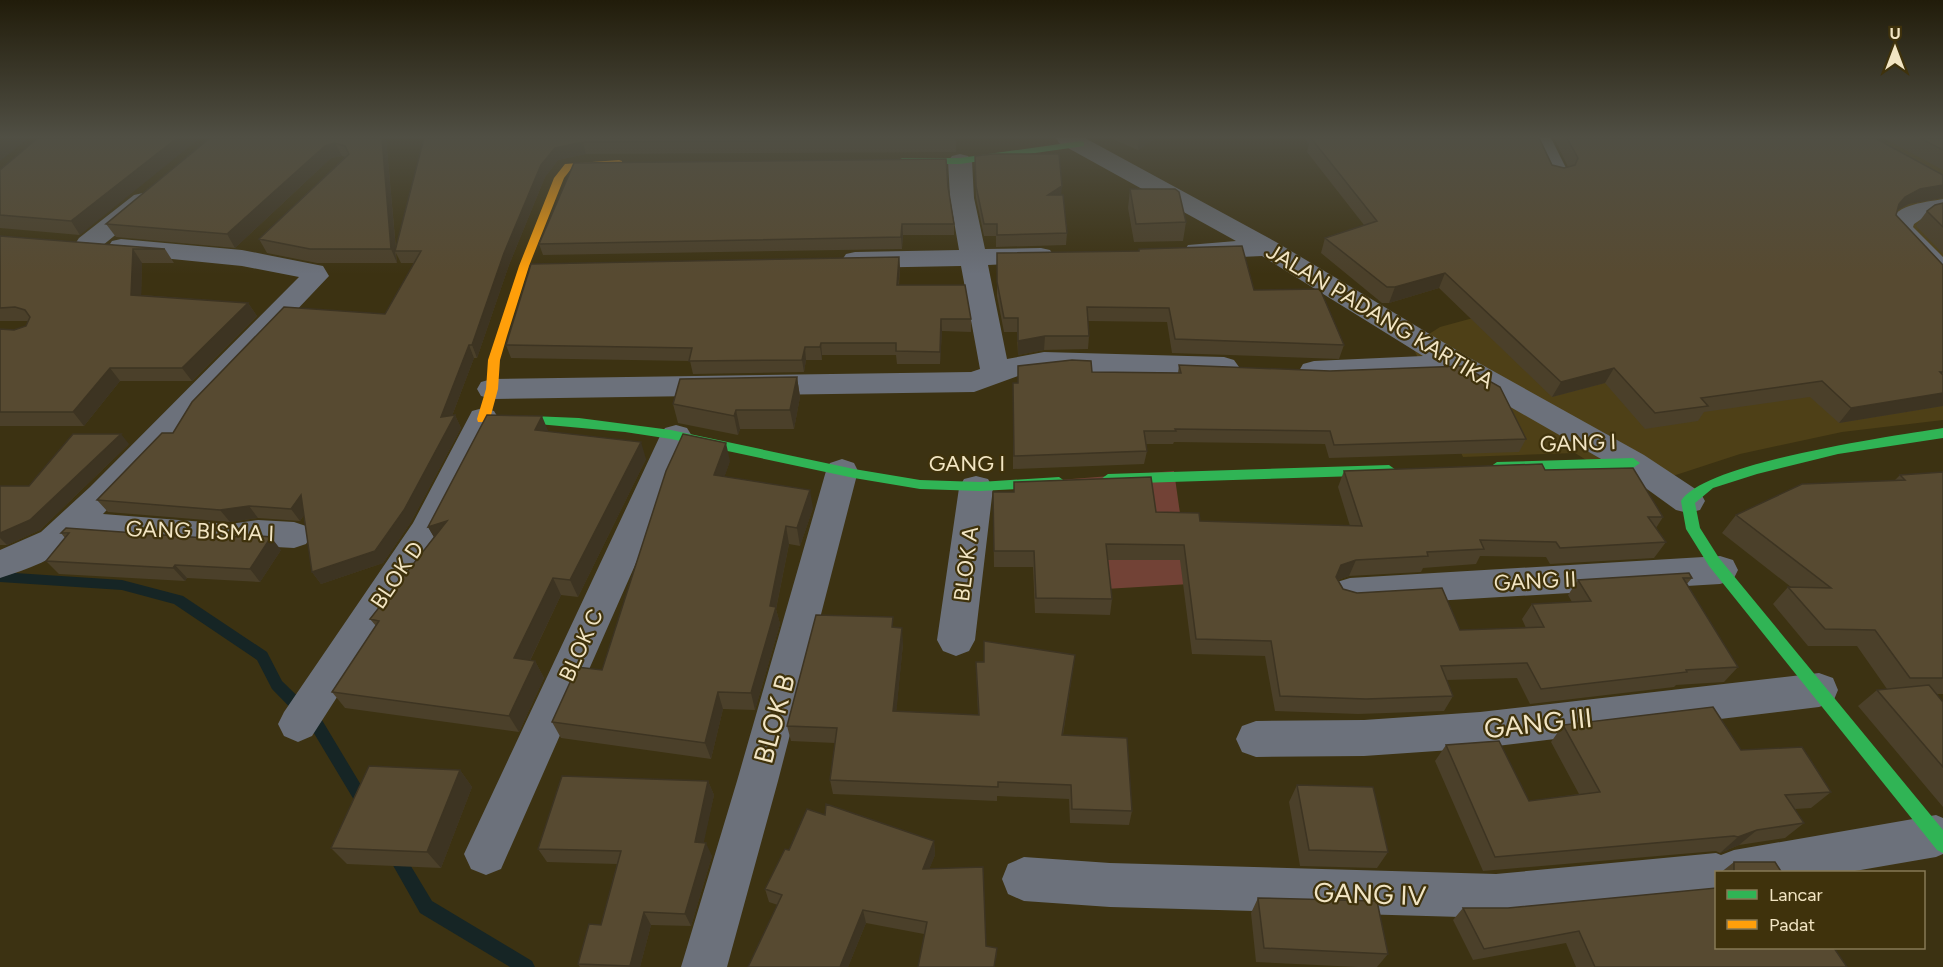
<svg xmlns="http://www.w3.org/2000/svg" width="1943" height="967" viewBox="0 0 1943 967" font-family="Figtree,sans-serif">
	<style>
		.built { fill: #4e4017 }
		.green { fill: #724236 }
		.lines { fill: none; stroke-linecap: round; stroke-linejoin: round }
		.stream { fill: #162525; fill-rule: evenodd }
		.street { fill: #6c717b; fill-rule: evenodd }
		.fast { fill: #30b455; fill-rule: evenodd }
		.slow { fill: #ff9f0a; fill-rule: evenodd }
		.wall { fill: #4b402a }
		.shaded-wall { fill: #3d3422 }
		.building { fill: #574a31; stroke: #3d3422; stroke-width: 1.5 }
		.labels { text-anchor: middle; dominant-baseline: central; stroke-width: 4.5; stroke-linejoin: round; paint-order: stroke }
		.street-label { font-size: 22px; fill: #f2e5c3; stroke: #3f320c }
		.near-street-label { font-size: 27px; fill: #f2e5c3; stroke: #3f320c }
	</style>
	<rect width="100%" height="100%" fill="#3c3212"/>
	<path class="built" d="M1923,138L1943,140V420L1842,432L1740,454L1633,489L1575,453L1463,457L1412,345L1440,327L1521,305L1859,146Z"/>
	<path class="green" d="M1174,471L1190,584L1071,591L1059,480Z"/>
	<g class="lines">
		<path class="stream" d="M0,572L122,580L183,596L267,652L282,681L322,720L373,805L370,810L365,812L360,810L312,730L272,689L257,660L174,604L122,590L0,582Z
			M394,845L400,848L432,901L532,961L535,967H510L420,913L386,853L388,848Z"/>
		<path class="street" d="M1056,138H1085L1276,242L1468,357L1644,455L1700,492L1705,501L1700,510L1688,513L1676,510L1622,471L1453,374L1314,381L1303,378L1299,371L1303,364L1314,361L1423,356L1262,256L1197,259L1188,257L1184,251L1188,245L1236,241L1059,143Z
			M1528,138H1551L1569,174L1566,179L1557,181L1548,179Z
			M960,154L968,156L972,161L974,198L985,249L1041,248L1050,250L1054,256L1050,262L988,265L1007,359L1044,352L1224,357L1234,360L1239,367L1234,374L1224,377L1044,372L1018,376L974,392L492,399L481,396L477,389L481,382L492,379L971,372L980,369L961,266L855,268L846,266L842,260L846,254L855,252L959,250L950,198L948,161L952,156Z
			M143,193L152,195L155,200L152,205L97,250L88,252L79,250L75,244L79,238L134,195Z
			M1943,199V213L1923,218L1914,224L1913,227L1943,257V281L1933,279L1887,228C1893,204 1922,203 1943,199Z
			M121,239L242,250L323,266L329,276L103,514L230,524L258,520L294,522L306,526L311,535L306,544L294,548L258,546L230,550L78,539C56,559 28,569 0,578V550L41,532L90,487L299,277L242,266L112,253L108,247L112,241Z
			M483,408L494,411L499,419L438,540L312,736L298,742L284,736L278,724L284,712L413,523L472,411Z
			M676,425L687,428L692,436L501,869L486,875L471,869L464,854L471,839L660,436L665,428Z
			M842,459L854,463L858,471L778,781L727,967H681L737,781L826,471L830,463Z
			M976,476L988,479L993,488L975,640L969,651L956,656L943,651L937,640L959,488L964,479Z
			M1720,556L1733,560L1738,570L1733,580L1720,584L1350,606L1337,602L1332,592L1337,582L1350,578Z
			M1819,673L1833,678L1838,690L1833,702L1819,707L1480,748L1364,756L1256,757L1242,752L1236,739L1242,726L1256,721L1364,720L1480,712Z
			M1936,815L1943,818V854L1936,857L1849,872H1716V897L1496,918L1110,907L1024,901L1008,894L1002,879L1008,864L1024,857L1110,863L1496,874L1716,853L1721,855L1734,850Z"/>
		<path class="fast" d="M1081,141L1084,142V146L960,164H902L897,161L902,158H960Z
			M532,416L579,418L671,430L854,469L920,480L980,482L1059,477L1066,482L1059,487L980,491L920,489L854,478L671,439L625,432L527,423L526,420Z
			M1943,428V438L1838,454L1757,474L1713,488L1695,503L1700,528L1719,558L1943,830V853L1937,850L1709,566L1686,529L1681,501C1705,462 1894,436 1943,428Z
			M1633,458L1640,463L1633,468L1497,472L1490,467L1497,462Z
			M1389,465L1396,470L1389,475L1108,484L1101,479L1108,474Z"/>
		<path class="slow" d="M619,160L622,161V165L571,169L564,178L529,266L507,336L500,360L498,389L491,415L532,416L538,420L532,424L478,422L477,419L486,389L488,360L519,266L554,178L565,164Z"/>
	</g>
	<path class="wall" d="M38,138L80,235L0,228V170Z
		M210,138H386L396,248L424,138H956V152L586,154L558,160L545,177L509,265L477,358H474L452,416L455,415L461,428L411,522L383,563L321,584L312,572L304,515L300,521L258,518L230,522L108,512L97,500L173,433L385,314L414,263H401L396,253L397,263H317L267,253L259,239L345,157L342,156L331,158L235,248L116,237L106,224Z
		M1110,138H1156L1138,150Z
		M1304,138H1539L1552,165L1564,168L1568,167L1554,138H1875L1943,175V198L1909,204L1897,210L1896,215L1943,265V406L1839,423L1810,397L1704,412L1698,421L1645,429L1605,383L1552,397L1439,288L1389,303H1382L1321,253L1325,238L1364,225L1307,152L1309,144Z
		M1883,138H1943V170Z
		M975,156L1062,195L1067,233L1066,245L996,247V236H984L976,198Z
		M948,187L954,224V235H903L902,249L543,255L539,244Z
		M1130,189L1186,222L1183,241L1134,242L1128,208Z
		M1943,203V254L1916,226L1927,211Z
		M0,236L165,249L174,263H142L141,295L248,303L257,316L192,381H120L84,426H0V329L14,330L26,326L28,321H0Z
		M1139,249L1254,290L1344,345L1339,359L1172,353L1167,322L1088,321L1089,336L1088,349L1044,350L1018,355L1017,332H1004L997,296V253L1138,251Z
		M899,257L900,269L899,285L971,319V332L942,331L940,364H897L896,355H822V360H806L804,372L693,374L690,361L511,358L506,345Z
		M1179,365L1526,439L1519,452L1329,458L1325,444L1174,442L1173,444H1146L1147,451L1144,464L1013,469V383H1018V366L1092,372L1178,373Z
		M797,377L800,397L794,429H740L738,435L678,423L673,404Z
		M548,431L646,459L578,597L561,595L530,661H535L544,678L519,732L345,708L332,692L376,626L370,619L434,537L428,527Z
		M129,444L40,530L7,545H0V486H29Z
		M730,461L724,477L813,508L800,546L789,544L776,609L780,624L755,710L723,709L711,759L561,738L552,722L602,670Z
		M1545,470L1663,517L1656,528L1666,542L1654,558L1550,564L1546,557L1480,556L1476,564L1423,568L1421,572L1349,576L1338,580L1343,589L1460,630L1526,628L1522,619L1532,604L1572,602L1568,595L1578,580L1692,578L1686,585L1738,667L1724,682L1676,685L1674,687L1530,704L1517,678L1446,680L1453,696L1444,711L1358,714L1275,711L1265,656L1192,654L1180,560H1108L1112,599L1110,615L1035,613L1033,567H994L993,492H1014V482L1200,521L1350,526L1338,487L1344,471Z
		M1943,472V694H1936L1943,702V807L1858,706L1877,690L1887,689L1857,646H1808L1773,604L1788,587H1791L1722,533L1736,515L1895,480L1900,475Z
		M61,533L281,550L260,582L187,578L185,581L59,574L46,561L65,538Z
		M893,627L903,644L896,712L978,715L976,662L1075,655L1063,735L1132,811L1129,825L1070,823L1069,799L997,796V801L833,794L830,780L835,743L791,741L787,726Z
		M1563,725L1741,750L1831,792L1811,808L1795,809L1804,823L1785,838L1739,845L1720,853L1716,851L1483,871L1435,761L1446,745L1529,801L1579,794L1551,742Z
		M460,770L472,787L441,868L347,864L331,848Z
		M708,781L714,795L703,843L712,856L691,926L651,925L640,967H580L578,964L601,925L617,864L547,862L538,849Z
		M1297,785L1388,852L1377,868L1300,866L1289,802Z
		M825,815L934,841L935,855L929,869L986,946L997,948L996,960L924,934L866,923L848,967H748L778,905L769,902L765,889L789,850Z
		M1734,862L1782,873H1720Z
		M1258,898L1388,954L1377,967H1358L1256,962L1251,913Z
		M1463,908L1847,967H1576L1566,943L1473,960L1453,920Z"/>
	<path class="shaded-wall" d="M4,138H29L0,161V141Z
		M177,138H200L80,235L71,221Z
		M382,138H386L396,251H395L397,263L391,249Z
		M1139,138H1156L1138,150Z
		M583,142L586,154L558,160L545,177L509,265L477,358L472,345L504,253L541,165L555,148Z
		M335,143L342,156L331,158L235,248L227,234L325,146Z
		M1943,185V198L1909,204L1894,212L1888,219L1905,197L1920,189Z
		M1062,186L1061,198L1048,195Z
		M902,224L903,235L902,249L901,237Z
		M133,249L142,263L141,308L131,295Z
		M899,257L900,269L897,297V285Z
		M1445,273L1439,288L1389,303L1395,287Z
		M248,303L257,316L192,381L182,368Z
		M941,319L942,331L940,364V352Z
		M1045,336L1044,350L1018,355V341Z
		M821,343L822,355V360L820,347Z
		M469,345L474,358L447,429L441,417Z
		M805,347L806,360L804,372L802,360Z
		M110,368L120,381L84,426L73,412Z
		M1614,368L1605,383L1552,397L1561,382Z
		M797,377L800,397L794,429L790,410Z
		M1943,393V406L1839,423L1851,408Z
		M736,410L740,429L738,435L734,416Z
		M455,415L461,428L411,522L383,563L321,584L312,572Z
		M542,416L549,433L535,430Z
		M121,434L129,444L40,530L7,545L0,538V533Z
		M641,442L646,459L578,597L570,580Z
		M726,443L730,461L719,493L714,475Z
		M810,490L813,508L800,546L797,528Z
		M301,495L309,507L300,521L291,509Z
		M249,506L258,518L230,522L220,510Z
		M447,521L438,544L428,527Z
		M786,526L789,544L776,609L780,624L755,710L751,693L770,606Z
		M271,537L281,550L260,582L250,569Z
		M1356,560L1349,576L1335,581L1341,565Z
		M175,565L187,578L185,581L173,568Z
		M553,578L561,595L523,675L514,658Z
		M902,628L903,644L895,726L893,711Z
		M535,661L544,678L519,732L509,716Z
		M718,692L723,709L711,759L705,743Z
		M460,770L472,787L441,868L427,852Z
		M708,781L714,795L701,856L695,842Z
		M1757,830L1739,845L1720,853L1738,837Z
		M934,841L935,855L924,882L923,869Z
		M706,843L712,856L691,926L685,914Z
		M863,910L866,923L848,967H840Z
		M644,912L651,925L640,967H630V966Z"/>
	<path class="building" d="M38,138H177L71,221L0,215V170Z
		M210,138H382L391,249H310L259,239L349,154L345,146L335,143L325,146L227,234L106,224Z
		M424,138H956L955,140L583,142L555,148L541,165L504,253L472,345H469L441,417L455,415L404,510L375,551L312,572L301,495L291,509L249,506L220,510L97,500L162,433H173L192,402L284,307L385,314L421,251H395Z
		M1311,138H1539L1552,165L1564,168L1575,165L1578,158L1567,138H1875L1943,175V185L1920,189L1905,197L1899,204L1896,215L1943,265V372H1940L1943,375V393L1851,408L1822,381L1701,398L1708,406L1655,413L1614,368L1561,382L1445,273L1395,287H1387L1325,238L1377,221Z
		M1920,138H1943V150Z
		M993,154H1059L1062,186L1048,195H1063L1067,233L997,235V224H984L976,186L975,156Z
		M946,159L948,187L954,224H902L901,237L539,244L574,163Z
		M1130,189H1175L1179,192L1186,222L1136,224Z
		M1943,203V227L1927,211L1935,205Z
		M0,236L165,249H133L131,295L248,303L182,368H110L73,412H0V329L14,330L26,326L30,317L25,310L15,307L0,308Z
		M1242,246L1254,290L1320,289L1344,345L1175,339L1169,308L1087,307L1089,336H1045L1018,341V318H1004L997,282V253L1139,251V249Z
		M899,257L897,285H965L971,319H941L940,352L896,351V343H821L820,347H805L802,360L689,361L692,348L506,345L531,264Z
		M1072,360L1091,361L1092,372L1181,373L1179,365L1330,371L1463,366L1500,387L1526,439L1334,445L1330,431L1175,429L1176,431H1144L1147,451L1014,456L1013,383H1018V366Z
		M797,377L790,410H736L734,416L673,404L680,379Z
		M487,415L542,416L535,430L641,442L570,580L553,578L514,658L535,661L509,716L332,692L379,621L370,619L447,521L428,527Z
		M73,434H121L30,520L0,533V486H29Z
		M683,434L726,443L714,475L810,490L797,528L786,526L770,606L776,607L751,693L718,692L705,743L552,722L577,667L602,670L666,471Z
		M1542,464L1545,470L1633,468L1663,517H1648L1666,542L1560,548L1556,542L1480,540L1484,549L1427,552L1428,556L1356,560L1341,565L1336,577L1343,589L1357,593L1442,588L1460,630L1544,627L1532,604L1591,601L1578,580L1689,573L1692,578H1683L1738,667L1686,670L1687,672L1541,689L1527,663L1441,666L1453,696L1366,699L1280,696L1271,641L1196,639L1184,545L1106,544L1112,599L1036,598L1034,551H994L993,492H1014V482L1151,477L1156,512L1199,513L1200,521L1362,526L1344,471Z
		M1943,472V678H1910L1875,630L1825,629L1788,587L1831,588L1736,515L1802,484L1905,480L1900,475Z
		M66,528L219,539L248,535L271,537L250,569L175,565L173,568L46,561L69,533H61Z
		M816,615L893,617L892,627L902,628L893,711L979,715L976,662H984V641L1075,655L1062,735L1127,738L1132,811L1072,809L1071,785L998,782V787L830,780L837,728L787,726Z
		M1929,685L1943,702V767L1877,690Z
		M1713,707L1741,750L1802,747L1831,792L1785,795L1804,823L1757,830L1738,837L1734,836L1495,857L1446,745L1499,741L1529,801L1600,792L1563,725Z
		M369,766L460,770L427,852L331,848Z
		M562,776L708,781L695,842L706,843L685,914L644,912L630,966L578,964L589,924L601,925L621,851L538,849Z
		M1297,785L1373,787L1388,852L1309,850Z
		M826,804L934,841L923,869L983,867L986,946L997,948L994,967H918L927,922L863,910L840,967H748L782,895L765,889L785,849L789,850L807,809L825,815Z
		M1734,862H1775L1782,873H1734Z
		M1716,888V948H1834L1847,967H1595L1579,931L1484,949L1463,908H1508Z
		M1258,898L1377,901L1388,954L1264,948Z"/>
	<linearGradient id="sky" x2="0" y2="1"><stop stop-color="#211c0a"/><stop offset="0.5" stop-color="#504f44"/><stop offset="1" stop-color="#504f44" stop-opacity="0"/></linearGradient>
	<rect width="1943" height="274" fill="url(#sky)"/>
	<g class="labels">
		<g class="street-label">
			<text transform="translate(1380 316) rotate(31)">JALAN PADANG KARTIKA</text>
			<text transform="translate(1578 443) rotate(-2)">GANG I</text>
			<text x="967" y="463">GANG I</text>
			<text transform="translate(200 531) rotate(2)">GANG BISMA I</text>
			<text transform="translate(966 564) rotate(-83)">BLOK A</text>
			<text transform="translate(397 575) rotate(-56)">BLOK D</text>
			<text transform="translate(1535 581) rotate(-3)">GANG II</text>
			<text transform="translate(581 645) rotate(-66)">BLOK C</text>
		</g>
		<g class="near-street-label">
			<text transform="translate(774 719) rotate(-75)">BLOK B</text>
			<text transform="translate(1538 723) rotate(-6)">GANG III</text>
			<text transform="translate(1370 894) rotate(2)">GANG IV</text>
		</g>
	</g>
	<rect x="1715" y="871" width="210" height="78" fill="#3f320c" stroke="#877a55" stroke-width="1.5"/>
	<rect x="1727" y="890" width="30" height="9" fill="#30b455" stroke="#877a55" stroke-width="1.5"/>
	<text x="1769" y="901" font-size="18" fill="#f2e5c3">Lancar</text>
	<rect x="1727" y="920" width="30" height="9" fill="#ff9f0a" stroke="#877a55" stroke-width="1.5"/>
	<text x="1769" y="931" font-size="18" fill="#f2e5c3">Padat</text>
	<g transform="translate(1895 48)" stroke="#3f320c" stroke-width="4.5" paint-order="stroke">
	<path d="M0-4.5L10 22L0 15L-10 22Z" fill="#f2e5c3"/>
	<text y="-9" font-size="16" font-weight="bold" text-anchor="middle" fill="#f2e5c3">U</text>
	</g>
</svg>
